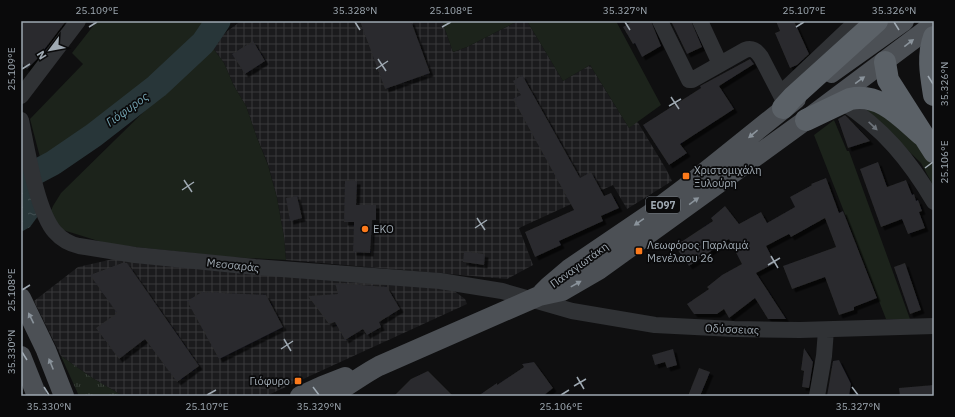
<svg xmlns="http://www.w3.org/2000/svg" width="955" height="417" viewBox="0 0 955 417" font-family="'IBM Plex Sans',sans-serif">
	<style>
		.industrial { fill: url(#industrial-grid) }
		.grass { fill: #1c231b }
		.park { fill: url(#park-tufts) }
		.water { fill: url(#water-ripples) }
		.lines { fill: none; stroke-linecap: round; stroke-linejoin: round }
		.river { stroke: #283639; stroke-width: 25 }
		.building { fill: #2a2a2d; filter: url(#shadow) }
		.minor { stroke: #303235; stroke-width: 16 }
		.major { stroke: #4c5055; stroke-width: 20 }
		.highway { stroke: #5b6167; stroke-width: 22 }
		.oneway { fill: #8a939b }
		.oneway2 { fill: #6d737a }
		.ticks { fill: none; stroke: #9fa9b2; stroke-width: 1.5 }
		.poi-dot { fill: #fc7a1b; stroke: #0a0a0b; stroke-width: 1.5 }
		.labels { text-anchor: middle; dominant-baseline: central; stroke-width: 3.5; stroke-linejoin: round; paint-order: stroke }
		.shield { fill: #0a0a0b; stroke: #727980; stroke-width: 1 }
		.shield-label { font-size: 10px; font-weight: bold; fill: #9fa9b2 }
		.poi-label { font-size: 11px; fill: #9fa9b2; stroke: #0a0a0b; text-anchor: start }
		.street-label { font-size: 11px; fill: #9fa9b2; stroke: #0a0a0b }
		.water-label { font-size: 12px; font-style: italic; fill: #73a2b0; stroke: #0a0a0b }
		.neatline { fill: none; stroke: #9fa9b2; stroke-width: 1.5 }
		.ticks-label { font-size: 10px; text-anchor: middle; fill: #9fa9b2 }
	</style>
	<defs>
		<pattern id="industrial-grid" width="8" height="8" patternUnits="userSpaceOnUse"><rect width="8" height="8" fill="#1b1b1d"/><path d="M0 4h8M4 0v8" fill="none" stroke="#39393b"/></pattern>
		<pattern id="park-tufts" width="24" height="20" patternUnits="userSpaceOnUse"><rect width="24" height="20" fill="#1c231b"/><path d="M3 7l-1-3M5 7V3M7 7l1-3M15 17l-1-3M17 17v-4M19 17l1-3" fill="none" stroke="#3a403a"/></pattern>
		<pattern id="water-ripples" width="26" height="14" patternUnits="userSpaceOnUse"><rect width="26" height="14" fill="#283639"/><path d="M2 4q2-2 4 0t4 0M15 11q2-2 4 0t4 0" fill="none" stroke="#445053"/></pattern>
		<filter id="shadow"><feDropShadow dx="3.5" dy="3.5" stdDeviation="0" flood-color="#0009"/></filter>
	</defs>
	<rect width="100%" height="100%" fill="#0f0f10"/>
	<path class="industrial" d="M241,21H442L453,52L467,47L518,21H527L563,81L590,65L629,128L637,121L666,169L672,181L627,209L613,185L519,228L533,265L507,279L286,260L284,237L277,198L268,164L257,138L246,106L234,86L224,63L210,44Z
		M118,258L449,287L465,299L467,304L266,396H161L160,395L158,396H123L94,379L61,356L34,301L78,267Z"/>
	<path class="grass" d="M97,21H212L178,54L161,74L128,99L41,161L30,119L83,64L72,53Z
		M442,21H518L467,47L453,52Z
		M527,21H616L661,105L629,128L590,65L563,81Z
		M210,44L224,63L234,86L246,106L257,138L268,165L277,198L284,237L286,260L229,257L108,244L63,230L50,213L53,206L61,193L171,85Z
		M862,106L874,108L922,148L934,163V187L921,163Z
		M834,120L847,151H849L910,319H886L814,135Z"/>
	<path class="park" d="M61,356L94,379L123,396H79Z"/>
	<path class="water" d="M21,145L38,216L30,227L21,232Z"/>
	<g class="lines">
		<path class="river" d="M21,180L53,163L94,135L157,86L203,43L218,21"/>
	</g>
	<path class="building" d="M21,21H66L37,59L27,69L21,62Z
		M360,21H411L430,73L385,89Z
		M633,21H651L661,46L642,57L635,43L633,44L623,27Z
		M671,21H691L702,47L687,54Z
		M776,21H794L809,54L797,65L790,68L775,33L780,31Z
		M253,41L265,61L245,74L232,54Z
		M750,59L754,64L719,86L734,109L680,144L687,153L669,165L643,125L701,88L700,86Z
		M522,75L580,178L591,172L604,196L611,193L619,208L601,216L603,221L559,241L561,245L535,257L525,232L574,210L513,99L521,95L513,81Z
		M845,115L848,118L870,141L848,148L838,119Z
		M878,162L887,187L906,180L912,195L914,194L916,201L918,200L922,211L919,212L925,228L908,234L902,219L881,227L860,169Z
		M826,178L839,213L843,211L877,298L854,307V310L839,315L825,277L792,289L783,266L836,247L825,218L791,237L789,234L766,246L775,263L756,273L786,319H768L755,298L729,318L724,309L717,314H694L687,304L709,289L707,287L722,275L742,264L729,239L689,266L675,246L713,221L711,218L725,206L739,224L761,212L767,223L795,207L790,197L812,185L811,184Z
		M345,180L357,181L356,205H376V220H372L370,253L353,252L354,222H344Z
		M297,196L302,218L290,221L286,198Z
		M464,251L485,254L484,265L463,262Z
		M122,263H127L199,366L177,382L145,339L119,359L96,328L117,313L90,275Z
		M905,263L921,310L910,314L894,267Z
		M335,283L387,287L400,309L379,322L381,327L367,335L363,329L345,340L335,322L329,324L308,296L338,294Z
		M202,292L266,295L283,327L219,359L187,301Z
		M804,348L813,362L809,388L802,387L804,371L801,370Z
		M673,349L677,365L667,368L665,362L655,365L652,355Z
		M839,360L851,384L849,396H827L833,361Z
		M534,362L553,388L543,396H478L497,383V385L524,367L522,364Z
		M699,368L710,372L700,396H688Z
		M428,371L453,396H394L411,379Z
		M934,385V396H900L899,388Z"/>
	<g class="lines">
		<path class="minor" d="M660,21L689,80H692L745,50C753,47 757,51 761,57L786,105
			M700,21L720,64
			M781,93L857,21
			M21,96L78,21
			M842,102C883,128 910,161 934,202
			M21,120C27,149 37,212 55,232C62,240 70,244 79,246L135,255L255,267L440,281L502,291L572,311L655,325L734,329L800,330L934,326
			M817,396L824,356L826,330"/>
		<path class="major" d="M831,73L904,21
			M542,293L549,286L569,269L650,214L690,184L796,99
			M21,298L46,350L64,396
			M21,356L37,396
			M300,396L322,386L345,377
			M330,396C347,387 362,375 379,366L539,296L562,291L600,269L806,120L934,24"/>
		<path class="highway" d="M934,37C927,56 931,76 934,95
			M885,62L888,80L934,152
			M783,108L793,97L877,21
			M806,120L850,99C880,92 902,118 923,136"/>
	</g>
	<defs><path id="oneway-solid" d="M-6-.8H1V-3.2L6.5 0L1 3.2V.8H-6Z"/></defs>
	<g class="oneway">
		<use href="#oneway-solid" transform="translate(909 43) rotate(-38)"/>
		<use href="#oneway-solid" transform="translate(860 80) rotate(-36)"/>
		<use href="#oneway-solid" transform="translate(753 134) rotate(140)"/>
		<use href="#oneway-solid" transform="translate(694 201) rotate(-36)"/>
		<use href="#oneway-solid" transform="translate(639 222) rotate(145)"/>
		<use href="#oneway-solid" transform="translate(576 284) rotate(-29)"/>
		<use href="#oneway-solid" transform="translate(31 318) rotate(-116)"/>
		<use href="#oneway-solid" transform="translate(51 364) rotate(-112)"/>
	</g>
	<use class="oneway2" href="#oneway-solid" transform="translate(873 126) rotate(43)"/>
	<path class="ticks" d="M355,22L360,30M625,22L630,30M894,22L899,30M89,27L97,22M442,27L451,22M796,27L804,22M378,59L386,71M22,69L30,64M376,69L388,61M928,76L933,84M671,97L679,109M669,106L681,99M925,168L933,162M184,180L192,192M182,190L194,182M477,218L485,230M475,228L487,220M771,256L778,268M768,265L780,258M22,290L30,285M284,339L291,351M281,349L293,341M22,352L27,360M577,377L584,389M574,386L586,379M44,387L49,395M313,387L319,395M852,387L858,395M207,395L216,390M561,395L569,390"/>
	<g class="poi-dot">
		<rect x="682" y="172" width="8" height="8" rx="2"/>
		<circle cx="365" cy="229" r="4"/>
		<rect x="635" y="247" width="8" height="8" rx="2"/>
		<rect x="294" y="377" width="8" height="8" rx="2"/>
	</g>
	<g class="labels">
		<rect class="shield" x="646" y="197" width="34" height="16" rx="3"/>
		<g class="shield-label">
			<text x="663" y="205">ΕΟ97</text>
		</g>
		<g class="poi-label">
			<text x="694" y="170">Χριστομιχάλη<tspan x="694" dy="13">Ξυλούρη</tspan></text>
			<text x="373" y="229">ΕΚΟ</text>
			<text x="647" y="245">Λεωφόρος Παρλαμά<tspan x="647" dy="13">Μενέλαου 26</tspan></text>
			<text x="290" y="381" text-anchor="end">Γιόφυρο</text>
		</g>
		<g class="street-label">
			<text transform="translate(233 265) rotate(6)">Μεσσαράς</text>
			<text transform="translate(579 265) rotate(-36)">Παναγιωτάκη</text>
			<text transform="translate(732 329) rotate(2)">Οδύσσειας</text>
		</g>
		<g class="water-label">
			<text transform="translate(127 109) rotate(-36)">Γιόφυρος</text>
		</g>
	</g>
	<rect width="955" height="417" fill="none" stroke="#0a0a0b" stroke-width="44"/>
	<g transform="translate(50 50) rotate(238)" stroke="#0a0a0b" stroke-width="3" paint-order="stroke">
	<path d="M0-3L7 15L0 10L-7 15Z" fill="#9fa9b2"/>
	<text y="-6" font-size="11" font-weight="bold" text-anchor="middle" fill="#9fa9b2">N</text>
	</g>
	<rect x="22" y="22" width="911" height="373" class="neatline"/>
	<g class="ticks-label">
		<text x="97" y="14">25.109°E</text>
		<text x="355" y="14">35.328°N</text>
		<text x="451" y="14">25.108°E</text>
		<text x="625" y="14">35.327°N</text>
		<text x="804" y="14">25.107°E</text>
		<text x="894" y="14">35.326°N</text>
		<text transform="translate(11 69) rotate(-90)" y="4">25.109°E</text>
		<text transform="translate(944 84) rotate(-90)" y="4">35.326°N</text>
		<text transform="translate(944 162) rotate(-90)" y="4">25.106°E</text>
		<text transform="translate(11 290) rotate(-90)" y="4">25.108°E</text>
		<text transform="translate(11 352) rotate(-90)" y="4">35.330°N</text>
		<text x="49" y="410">35.330°N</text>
		<text x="207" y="410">25.107°E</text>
		<text x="319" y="410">35.329°N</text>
		<text x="561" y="410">25.106°E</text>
		<text x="858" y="410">35.327°N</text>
	</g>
</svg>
